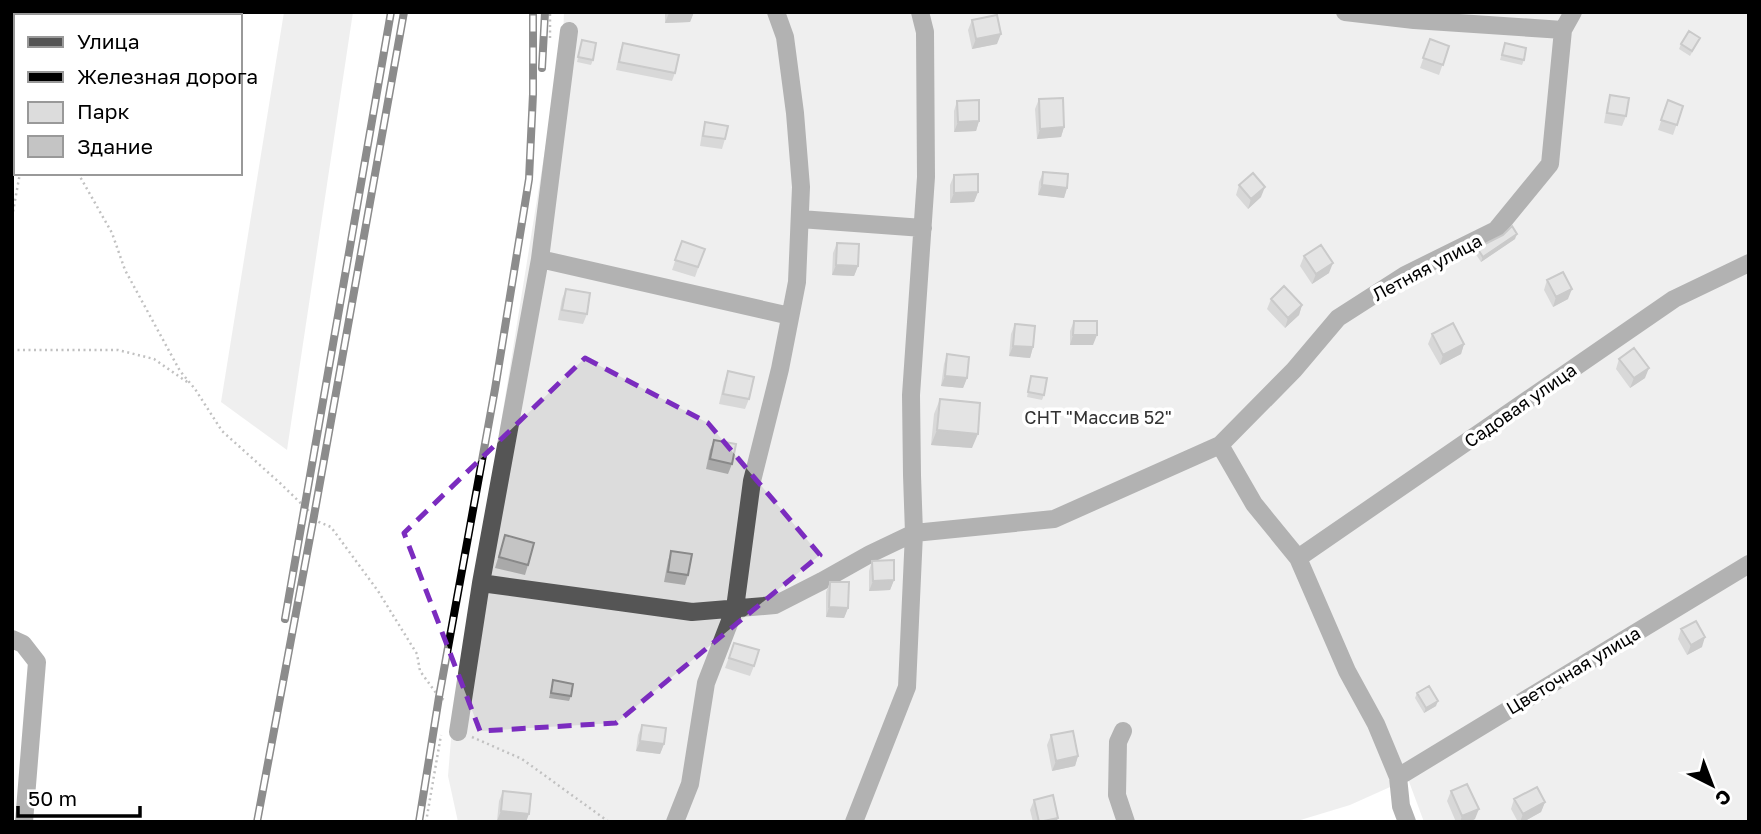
<svg xmlns="http://www.w3.org/2000/svg" width="1761" height="834" viewBox="0 0 1761 834" font-family="'Golos Text',sans-serif">
	<style>
		.green { fill: #dcdcdc }
		.lines { fill: none; stroke-linecap: round; stroke-linejoin: round }
		.path { stroke: #777; stroke-width: 2.5; stroke-dasharray: 2 3.5; stroke-linecap: butt }
		.minor { stroke: #555; stroke-width: 18 }
		.rail-casing { stroke: #000; stroke-width: 8 }
		.rail { stroke: #fff; stroke-width: 5; stroke-dasharray: 16; stroke-linecap: butt }
		.wall { fill: #a9a9a9 }
		.shaded-wall { fill: #898989 }
		.building { fill: #c4c4c4; stroke: #898989; stroke-width: 2 }
		.marked { fill: none; stroke: #7b2cbf; stroke-width: 5; stroke-dasharray: 14 9; stroke-linejoin: round }
		.labels { text-anchor: middle; dominant-baseline: central; stroke-width: 7; stroke-linejoin: round; paint-order: stroke }
		.street-label { font-size: 18px; fill: #000; stroke: #fff }
		.park-label { font-size: 18px; fill: #333; stroke: #fff }
	</style>
	<rect width="100%" height="100%" fill="#fff"/>
	<path class="green" d="M284,12H353L287,450L221,402Z
		M564,12H1749V822H1424L1408,779L1350,805L1294,822H458L448,776L452,727L563,38Z"/>
	<g class="lines">
		<path class="path" d="M12,14L16,45
			M550,38V12
			M78,173L112,233L125,270L180,371L195,389L222,431L281,484L314,516L319,522L331,527L378,591L417,654L420,671L439,697L446,701
			M12,217L20,173
			M12,350H118L154,359L190,384
			M472,737L522,759L609,822
			M426,822L441,735"/>
		<path class="minor" d="M920,12L925,32L926,177L911,395L912,475L914,533L1054,519L1220,445L1294,370L1338,318L1405,275L1496,230L1550,164L1563,30L1573,12
			M1345,12L1414,20L1563,30
			M569,31L540,259L790,316
			M800,219L923,228
			M1220,445L1254,504L1298,558L1347,671L1376,724L1398,777L1401,806L1407,822
			M1298,558L1674,299L1749,263
			M481,583L692,612L775,605L822,581L870,554L914,533L907,687L854,822
			M12,639L23,644L37,662L24,822
			M1123,731L1118,742L1117,795L1126,822
			M458,732L481,583L540,259
			M1398,777L1749,564
			M675,822L690,784L706,683L735,608L752,481L780,369L797,282L801,187L795,113L785,37L776,12"/>
		<defs>
			<path id="rail" d="M542,68L545,12
				M285,619L391,12
				M257,822L314,516L404,12
				M419,822L439,697L495,389L529,179L533,94V12"/>
		</defs>
		<use href="#rail" class="rail-casing"/>
		<use href="#rail" class="rail"/>
	</g>
	<path class="wall" d="M665,12H694L690,22L665,23Z
		M972,20L997,44L972,49L968,30Z
		M1700,38L1690,56L1679,49L1681,44Z
		M1430,39L1449,46L1439,75L1420,68Z
		M582,40L593,60L591,65L577,62Z
		M623,43L675,73L672,81L616,70L620,51Z
		M1505,43L1524,60L1522,65L1500,60Z
		M1610,95L1626,116L1622,126L1604,123L1607,105Z
		M1039,99L1064,127L1061,137L1037,139L1035,109Z
		M1668,100L1683,106L1673,135L1658,130Z
		M957,101L979,121L976,131L954,132V111Z
		M705,122L725,139L722,149L700,146L702,133Z
		M1043,172L1067,188L1064,198L1038,195L1039,182Z
		M954,175L978,192L974,202L950,203V185Z
		M1239,185L1261,197L1248,209L1236,195Z
		M1503,235L1515,239L1481,262L1475,253L1477,248Z
		M682,241L705,249L695,277L672,270Z
		M837,243L858,266L854,276L832,275L833,253Z
		M1304,256L1329,273L1312,284L1300,266Z
		M1547,280L1568,299L1553,307L1544,290Z
		M566,289L587,314L583,324L558,320L562,299Z
		M1271,299L1302,305L1299,315L1285,328L1267,309Z
		M1074,321L1093,345H1070V331Z
		M1015,324L1033,347L1030,358L1009,356L1011,334Z
		M1432,334L1464,344L1461,354L1440,365L1428,344Z
		M947,354L967,378L963,388L941,386L944,364Z
		M1619,359L1645,378L1630,388L1616,369Z
		M728,371L749,399L745,409L719,404L724,382Z
		M1031,376L1044,395L1042,400L1027,397Z
		M940,399L972,448L931,445L934,414Z
		M714,440L732,464L728,474L706,469L710,450Z
		M505,535L528,565L525,575L495,568Z
		M671,551L688,575L685,585L664,582L668,561Z
		M872,561L894,580L890,590L869,591V571Z
		M830,582L848,608L844,618L826,617V592Z
		M1681,629L1702,647L1687,655L1678,639Z
		M734,643L754,666L750,676L725,668Z
		M553,680L571,696L569,701L549,698Z
		M1417,693L1436,706L1424,713L1415,698Z
		M642,725L664,744L660,754L636,751L638,735Z
		M1051,735L1078,756L1075,766L1052,771L1047,745Z
		M503,791L529,814L497,821L499,801Z
		M1451,791L1475,819L1469,822H1456L1447,801Z
		M1514,799L1545,802L1541,812L1523,822H1518L1511,809Z
		M1034,800L1058,818L1056,822H1033L1030,810Z"/>
	<path class="shaded-wall" d="M694,12L690,22L665,23L669,13Z
		M1001,34L997,44L972,49L976,39Z
		M979,121L976,131L954,132L958,122Z
		M1064,127L1061,137L1037,139L1040,129Z
		M1042,185L1067,188L1064,198L1038,195Z
		M1265,187L1261,197L1248,209L1251,199Z
		M978,192L974,202L950,203L954,193Z
		M1517,234L1515,239L1481,262L1483,257Z
		M1333,263L1329,273L1312,284L1316,274Z
		M836,265L858,266L854,276L832,275Z
		M1572,289L1568,299L1553,307L1556,297Z
		M1302,305L1299,315L1285,328L1288,318Z
		M1073,335H1097L1093,345H1070Z
		M1464,344L1461,354L1440,365L1443,355Z
		M1013,346L1033,347L1030,358L1009,356Z
		M1649,368L1645,378L1630,388L1634,378Z
		M945,376L967,378L963,388L941,386Z
		M937,430L978,434L972,448L931,445Z
		M894,580L890,590L869,591L873,581Z
		M829,607L848,608L844,618L826,617Z
		M1705,637L1702,647L1687,655L1691,645Z
		M1438,701L1436,706L1424,713L1426,708Z
		M640,741L664,744L660,754L636,751Z
		M1078,756L1075,766L1052,771L1056,761Z
		M1545,802L1541,812L1523,822H1520L1523,814Z
		M1479,809L1475,819L1469,822H1460L1462,816Z
		M501,811L529,814L526,822L497,821Z
		M1058,818L1056,822H1040Z"/>
	<path class="building" d="M997,15L1001,34L976,39L972,20Z
		M1689,31L1700,38L1692,51L1681,44Z
		M1430,39L1449,46L1443,65L1423,58Z
		M582,40L596,43L593,60L578,57Z
		M623,43L679,55L675,73L619,62Z
		M1505,43L1526,48L1524,60L1502,55Z
		M1610,95L1629,98L1626,116L1607,113Z
		M1063,98L1064,127L1040,129L1039,99Z
		M979,100V121L958,122L957,101Z
		M1668,100L1683,106L1677,125L1661,120Z
		M705,122L728,126L725,139L703,136Z
		M1043,172L1068,174L1067,188L1042,185Z
		M1253,173L1265,187L1251,199L1239,185Z
		M978,174V192L954,193V175Z
		M1512,226L1517,234L1483,257L1477,248L1503,235Z
		M682,241L705,249L698,267L675,260Z
		M837,243L859,244L858,266L836,265Z
		M1321,245L1333,263L1316,274L1304,256Z
		M1563,272L1572,289L1556,297L1547,280Z
		M1284,286L1302,305L1288,318L1271,299Z
		M566,289L590,293L587,314L562,310Z
		M1074,321H1097V335H1073Z
		M1453,323L1464,344L1443,355L1432,334Z
		M1015,324L1035,326L1033,347L1013,346Z
		M1634,348L1649,368L1634,378L1619,359Z
		M947,354L969,357L967,378L945,376Z
		M728,371L754,377L749,399L723,394Z
		M1031,376L1047,378L1044,395L1028,392Z
		M940,399L980,403L978,434L937,430Z
		M714,440L736,444L732,464L710,459Z
		M505,535L534,543L528,565L499,557Z
		M671,551L692,554L688,575L668,572Z
		M894,560V580L873,581L872,561Z
		M830,582H849L848,608L829,607Z
		M1696,621L1705,637L1691,645L1681,629Z
		M734,643L759,650L754,666L729,658Z
		M553,680L573,684L571,696L551,693Z
		M1429,686L1438,701L1426,708L1417,693Z
		M642,725L666,728L664,744L640,741Z
		M1073,731L1078,756L1056,761L1051,735Z
		M1467,784L1479,809L1462,816L1451,791Z
		M1537,787L1545,802L1523,814L1514,799Z
		M503,791L531,794L529,814L501,811Z
		M1053,795L1058,818L1039,822L1034,800Z"/>
	<path d="M0 0H1761V834H0ZM585,358L708,423L820,555L616,723L480,731L404,533Z" fill="#fff" fill-opacity=".55" fill-rule="evenodd"/>
	<path class="marked" d="M585,358L708,423L820,555L616,723L480,731L404,533Z"/>
	<g class="labels">
		<g class="street-label">
			<text transform="translate(1427 267) rotate(-28)">Летняя улица</text>
			<text transform="translate(1520 405) rotate(-35)">Садовая улица</text>
			<text transform="translate(1573 670) rotate(-31)">Цветочная улица</text>
		</g>
		<g class="park-label">
			<text x="1098" y="417">СНТ "Массив 52"</text>
		</g>
	</g>
	<rect width="1761" height="834" fill="none" stroke="#000000" stroke-width="28"/>
	<rect x="14" y="14" width="228" height="161" fill="#ffffff" stroke="#999999" stroke-width="2"/>
	<rect x="28" y="37" width="35" height="10" fill="#555555" stroke="#999999" stroke-width="2"/>
	<text x="77" y="49" font-size="21" fill="#000000">Улица</text>
	<rect x="28" y="72" width="35" height="10" fill="#000000" stroke="#999999" stroke-width="2"/>
	<text x="77" y="84" font-size="21" fill="#000000">Железная дорога</text>
	<rect x="28" y="102" width="35" height="21" fill="#dcdcdc" stroke="#999999" stroke-width="2"/>
	<text x="77" y="119" font-size="21" fill="#000000">Парк</text>
	<rect x="28" y="136" width="35" height="21" fill="#c4c4c4" stroke="#999999" stroke-width="2"/>
	<text x="77" y="154" font-size="21" fill="#000000">Здание</text>
	<g transform="translate(1712 785) rotate(138)" stroke="#ffffff" stroke-width="5" paint-order="stroke">
	<path d="M0-5L12 26L0 18L-12 26Z" fill="#000000"/>
	<text y="-10" font-size="19" font-weight="bold" text-anchor="middle" fill="#000000">С</text>
	</g>
	<path d="M18 806v10h122v-10" fill="none" stroke="#000000" stroke-width="3.5"/>
	<text x="28" y="806" font-size="21" fill="#000000" stroke="#ffffff" stroke-width="5" paint-order="stroke">50 m</text>
</svg>
